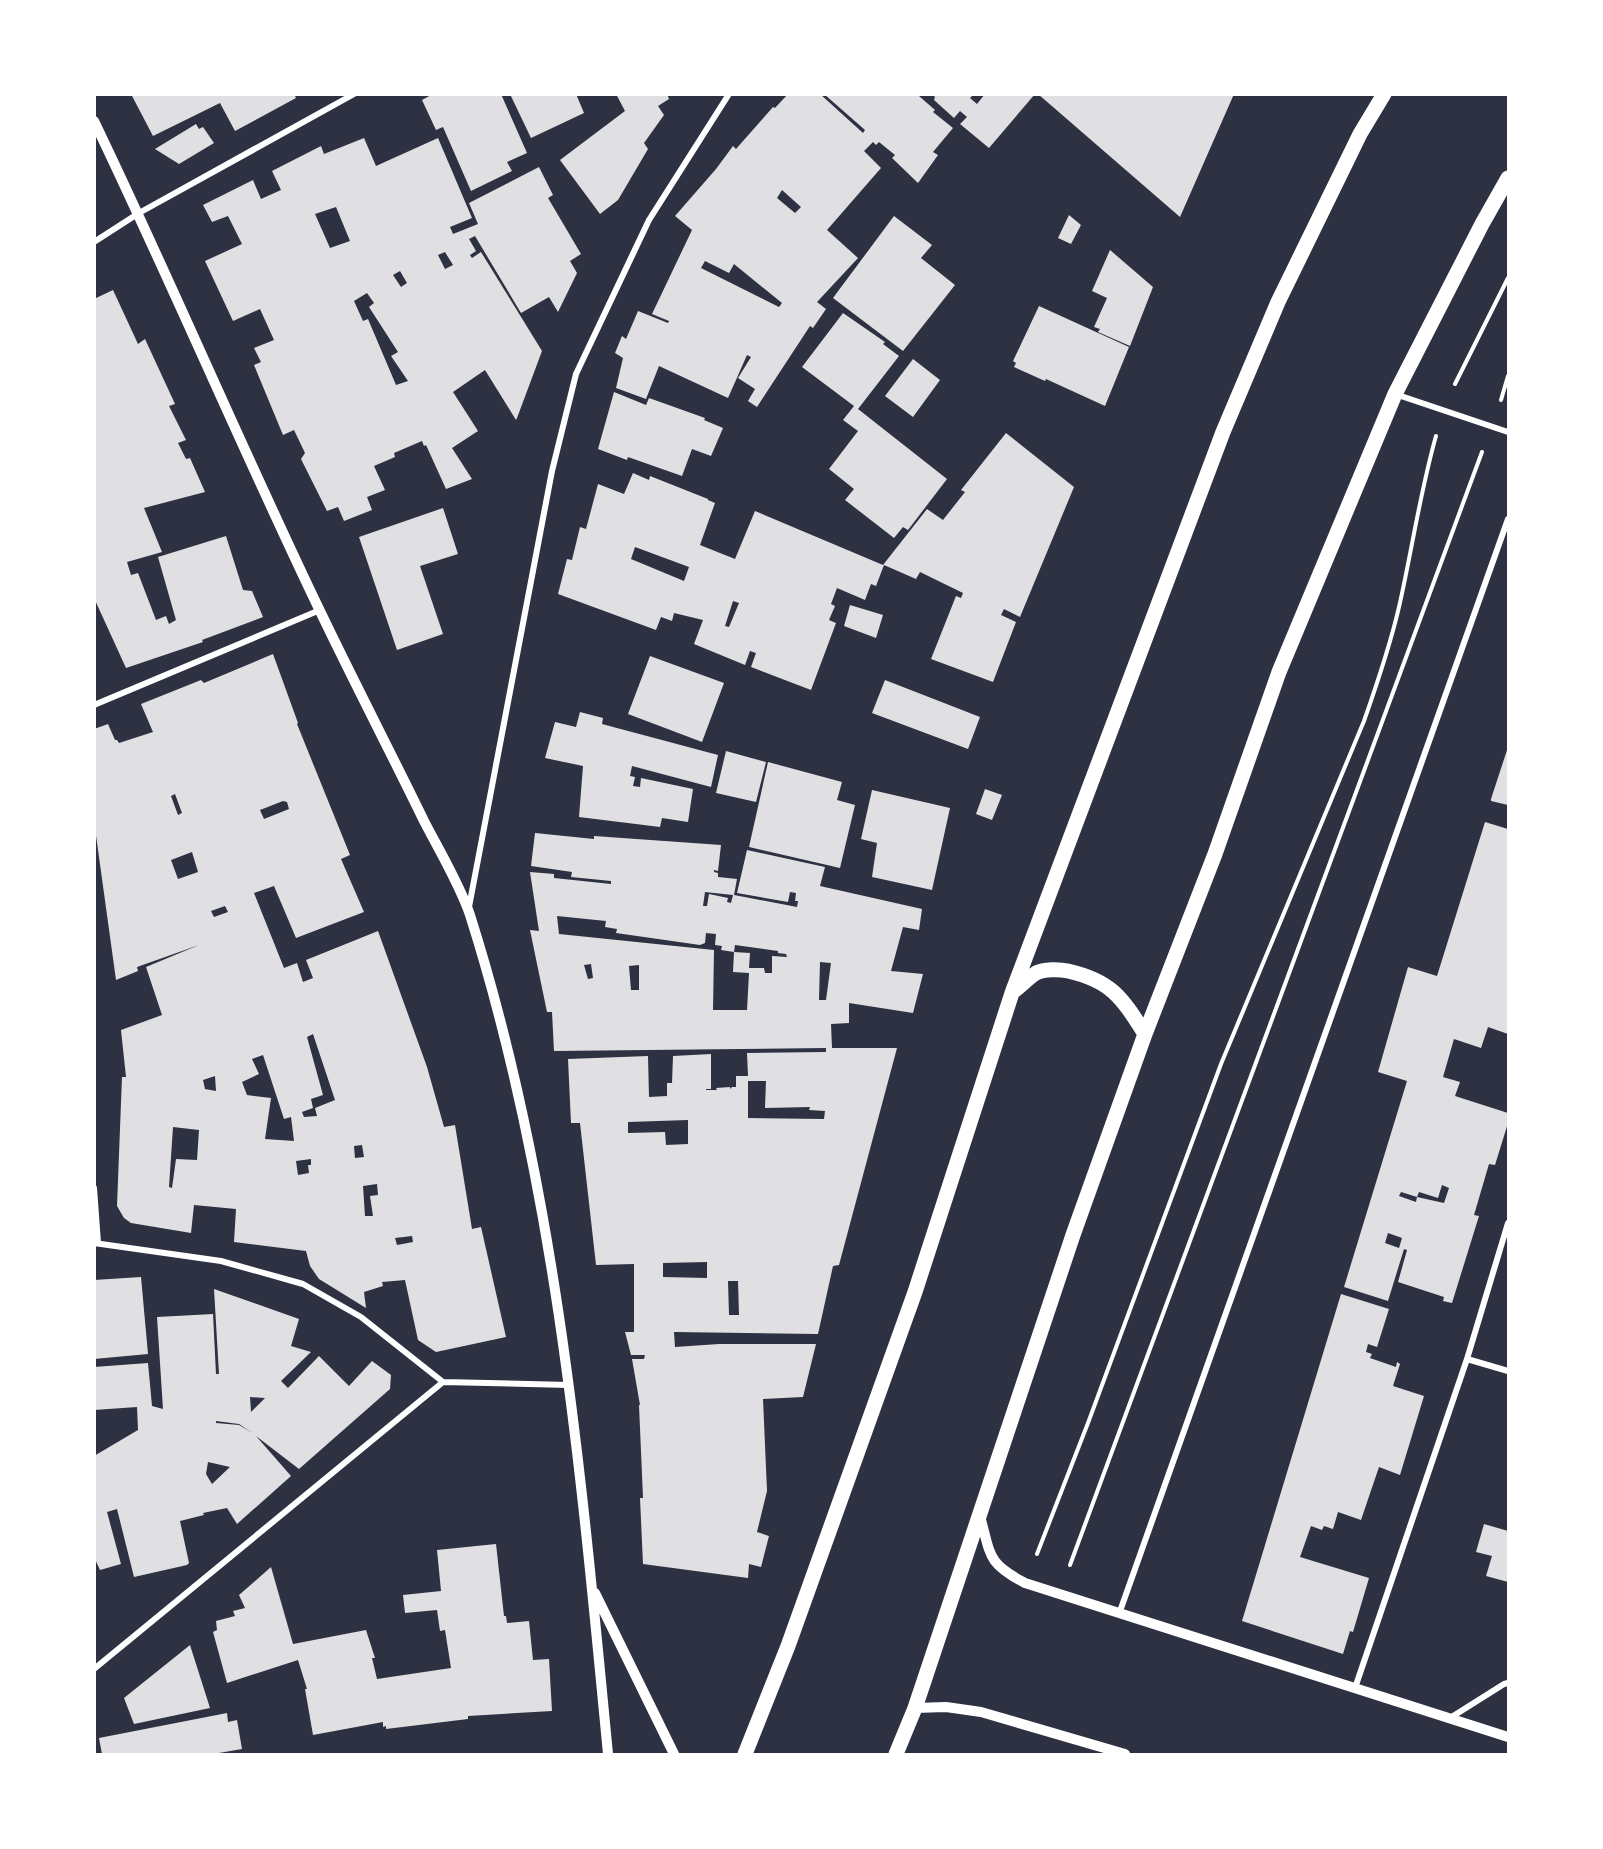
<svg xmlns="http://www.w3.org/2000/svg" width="1603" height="1849" viewBox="0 0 1603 1849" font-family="'Exo 2',sans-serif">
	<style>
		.building { fill: #e0e0e3; fill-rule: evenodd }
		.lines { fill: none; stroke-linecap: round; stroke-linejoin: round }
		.path { stroke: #fff; stroke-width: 4 }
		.minor { stroke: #fff; stroke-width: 6 }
		.tertiary { stroke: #fff; stroke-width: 10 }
		.primary { stroke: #fff; stroke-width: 15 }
	</style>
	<rect width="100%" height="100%" fill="#2d3142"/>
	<path class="building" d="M131,94H294L296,98L235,131L220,103L153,136Z
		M433,94H501L527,153L507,162L512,171L471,191L443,127L436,130L422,100Z
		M510,94H576L584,113L531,138Z
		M616,94H667L669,99L658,106L664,115L644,143L648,149L618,200L600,214L560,160L625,111Z
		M788,94H820L863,133L865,130L824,94H920L919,96L935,110L933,112L953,128L933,152L938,155L918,183L892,158L895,155L879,142L876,145L873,142L864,151L881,168L827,230L858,258L817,302L826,309L813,328L810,326L757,407L748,401L755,389L738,378L751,357L747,355L728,398L659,366L646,399L616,388L623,358L615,353L622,336L626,339L638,311L668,323L669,321L652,314L692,230L675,216L716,169L733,146L736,149L773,107L775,108ZM782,190L801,207L795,213L777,198ZM705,261L729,273L734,264L782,303L779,307L701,268Z
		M932,94H974L970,98L977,104L985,94H1035L989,148L960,124L967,117L960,111L954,118L934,100L935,97Z
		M1038,94H1234L1180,217Z
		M196,124L199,129L203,127L214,143L179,164L155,149Z
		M364,138L376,166L438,138L472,218L450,227L453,234L478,224L469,203L539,167L553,195L548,198L581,254L570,261L577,273L558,312L549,297L521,313L475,236L469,239L476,251L470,255L472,258L481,252L542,351L517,418L516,420L485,370L453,392L478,431L452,448L472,479L446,489L426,445L424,446L422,441L394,453L395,457L374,466L385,490L367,497L372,510L344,521L338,507L327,511L301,459L305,453L294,430L283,435L254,365L261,362L254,348L274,340L260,309L233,321L205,261L242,244L228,216L212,222L203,205L253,180L261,199L281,190L272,171L321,146L324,154ZM336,207L350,241L330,248L315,214ZM445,252L453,265L445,269L438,255ZM400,271L407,283L401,287L393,275ZM367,293L374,303L369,307L398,352L391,356L408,381L396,385L368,319L363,321L354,301Z
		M1069,215L1081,225L1071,244L1058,238Z
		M894,216L932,245L921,258L955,285L903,351L833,298Z
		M1110,250L1153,287L1130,346L1098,332L1100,329L1094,327L1107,298L1092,291Z
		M113,290L138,344L145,339L175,404L169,406L186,440L178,443L186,459L190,458L205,492L144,508L162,552L127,562L131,575L138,573L156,620L166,616L169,624L176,620L158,557L226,536L243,590L252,591L263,617L202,640L203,642L126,668L94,598V299Z
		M1039,306L1129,347L1105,406L1046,379L1045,381L1014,367L1016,363L1013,361Z
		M843,313L885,342L883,344L899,356L858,409L947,479L908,530L903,527L894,538L845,500L854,489L829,469L858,431L843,420L854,406L802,367Z
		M913,359L940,380L913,417L885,396Z
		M614,392L646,405L649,398L705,418L704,420L723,428L711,456L692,449L682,476L628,457L627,460L598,449Z
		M1006,433L1074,487L1020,617L1004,609L1001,615L1016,622L993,682L931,659L956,596L961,598L963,593L920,572L916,579L884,565L876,586L871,584L865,600L837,588L831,604L835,606L829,620L836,623L811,690L751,667L756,653L750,651L745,665L694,644L703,620L674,613L672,621L661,617L656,630L558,594L567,559L572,560L580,527L586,529L598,484L624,494L633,473L649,480L650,476L708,499V500L715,503L700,545L735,559L755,511L883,565L927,509L943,520L965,492L961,490ZM635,547L689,567L684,581L631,559ZM733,601L739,603L729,627L725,626Z
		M443,508L458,554L420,566L443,634L397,650L359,537Z
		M850,605L883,615L876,638L844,626Z
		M273,654L298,723L297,724L350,855L341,859L364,912L296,938L274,886L254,893L284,968L297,963L303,982L313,978L306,960L378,931L427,1067L444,1127L455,1125L472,1229L481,1227L506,1337L436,1352L418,1340L405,1280L382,1282L383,1286L364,1292L366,1308L319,1279L310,1266L306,1251L234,1242L236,1209L194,1205L191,1233L131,1223L124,1218L117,1206L122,1077H126L121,1030L162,1015L146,967L199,945L137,967L138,971L116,980L94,821V729L108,724L115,740H117L119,743L153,732L141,704L201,680L204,683ZM175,794L182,813L178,815L171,796ZM283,801L287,802L289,809L264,819L260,810ZM192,852L198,872L178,879L171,860ZM225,906L228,912L214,917L211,911ZM313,1034L335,1100L315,1108L317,1116L304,1117L302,1112L313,1108L311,1099L323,1095L307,1037ZM263,1055L284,1119L291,1117L294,1141L265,1139L271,1098L247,1095L242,1082L259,1074L252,1059ZM215,1076L216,1091L205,1089L203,1080ZM173,1127L199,1130L197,1160L176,1159L172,1188L169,1187ZM362,1145L364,1157L355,1158L354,1146ZM311,1159V1165H308L309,1173L298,1175L296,1161ZM377,1184L378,1195L370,1196L373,1216H365L363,1186ZM412,1236L413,1242L397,1245L395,1238Z
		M650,656L724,683L702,742L628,714Z
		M885,680L980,717L968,749L872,713Z
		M580,712L603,718L602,724L718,755L711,787L632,766L630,776L635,777L633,786L640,787L641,778L693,789L688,822L662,818L660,827L579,817L583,766L545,758L555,722L576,727Z
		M1508,747V805L1491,801V799Z
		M726,751L766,762L756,802L716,793Z
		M768,762L842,782L837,800L855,805L840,868L749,847Z
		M985,789L1002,795L992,820L976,814Z
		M872,790L950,808L932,890L872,877L877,843L861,839Z
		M1485,822L1508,829V1034L1488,1027L1481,1048L1454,1039L1443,1077L1460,1082L1455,1096L1508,1113V1123L1495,1165L1489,1164L1474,1215L1479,1216L1452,1303L1443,1301L1444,1297L1398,1282L1407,1250L1404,1249L1388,1301L1344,1287L1407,1081L1378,1072L1408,967L1437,976ZM1442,1185L1449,1188L1444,1203L1417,1197L1416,1202L1399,1196L1401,1192L1417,1197L1419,1192L1438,1198ZM1388,1233L1402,1238L1399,1248L1385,1243Z
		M535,833L594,839V836L721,845L718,871L714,870V872L718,873V877L737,879L734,895L797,907L798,901H795L796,893L790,892L788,902L737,893L747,850L825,867L820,886L922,909L919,930L903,927L891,971L923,974L913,1013L849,1003V1023L831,1024L832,1048H897L839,1265L833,1266L818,1334L674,1332L675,1347L719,1344H816L803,1397L763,1399L767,1491L757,1532L769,1536L761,1567L749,1564L748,1578L643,1564L640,1498H643L639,1405H640L632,1359H644L645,1355H631L625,1332H634V1264L596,1265L580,1123H571L568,1059L648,1056L649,1097L667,1096V1083H672L673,1056L711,1054V1089H706V1090H717L716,1088L730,1087V1089L732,1087H736V1076H748L747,1053L826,1052V1048L554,1051L552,1012H547L530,930L539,931L530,872L554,874V878L611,884V881L571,877L572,872L531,866ZM705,892L733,895L731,903L727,902L728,898L709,894L707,906H703ZM557,916L606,921L605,927L617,929L616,933L700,945L705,943L706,933L716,934L715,945L722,946L721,950L734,952L733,972L749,973L747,1010H713L714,950L559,934ZM735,945L778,951V953L786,954L787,957L772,956V973H765L764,968H749L750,953L734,952ZM820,962L831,963L826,1000H819ZM591,964L593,978L588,979L584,965ZM639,965V990H631L629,966ZM748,1081H766L765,1108L810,1107L809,1110L825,1111L824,1119L748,1118ZM688,1120V1144L666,1145L665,1132L628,1133V1122ZM707,1262V1278L663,1277V1263ZM728,1281H738L739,1315H729Z
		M141,1277L148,1354L94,1359V1280Z
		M214,1289L299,1319L291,1346L311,1352L281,1381L288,1388L319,1356L349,1386L372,1361L391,1375L390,1389L299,1469L256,1436L291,1476L237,1524L227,1508L203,1513L204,1515L180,1521L189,1563L187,1565L134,1577L117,1509L107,1512L121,1564L100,1570L94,1557V1456L138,1430L137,1407L94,1410V1367L148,1363L152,1406L163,1409L157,1317L213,1314L216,1374H219ZM250,1397L265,1398L251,1412ZM216,1421L239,1424L251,1432L239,1425L216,1423ZM208,1462L230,1467L212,1484L206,1474Z
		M1341,1294L1389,1309L1377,1347L1368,1344L1366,1352L1372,1354L1370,1358L1396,1367L1397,1362L1400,1364L1393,1386L1424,1396L1400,1475L1379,1467L1361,1520L1338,1512L1333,1529L1324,1526L1322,1530L1311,1526L1300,1557L1369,1578L1353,1632L1350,1631L1343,1654L1242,1621Z
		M1484,1524L1508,1531V1582L1486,1576L1492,1556L1476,1552Z
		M496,1544L504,1616H506L507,1623L529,1621L533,1660L549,1659L552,1711L468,1716V1719L386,1729V1726L383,1727V1722L313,1735L305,1689H307L298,1660L227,1683L213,1632L217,1630L216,1621L235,1616L233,1611L245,1608L239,1595L271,1567L293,1644L366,1630L375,1658H372L377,1679L451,1668L445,1630L440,1631L437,1610L405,1613L403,1595L441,1591L437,1550Z
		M190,1645L210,1708L134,1724L124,1698Z
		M227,1713L228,1722L237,1720L242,1749L213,1754H102L99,1738Z"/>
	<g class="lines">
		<path class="path" d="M1455,384L1508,278
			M1501,400L1508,376
			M1037,1554L1088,1423L1221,1064L1364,721C1377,684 1390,646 1399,607C1412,550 1420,492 1436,436
			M1070,1565L1482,452"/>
		<path class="minor" d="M94,242L139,213L354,94
			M1395,394L1508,432
			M94,705L320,610
			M469,907L552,471L576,374L649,220L729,94
			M94,1188L98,1243
			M94,1243L221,1261L303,1284L361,1317L443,1382
			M1467,1359L1508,1371
			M1119,1614L1508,519
			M94,1669L443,1382L569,1385
			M1355,1688L1467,1359L1508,1223
			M1450,1718L1504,1684L1508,1683"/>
		<path class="tertiary" d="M94,121C172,283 242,449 320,611C354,682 390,751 424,821C439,850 460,885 470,915C556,1186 581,1473 608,1754
			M980,1516C991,1556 987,1563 1025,1583L1508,1737
			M595,1593L674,1754
			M915,1708L946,1707L981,1712L1125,1754"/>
		<path class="primary" d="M1014,991C1021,986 1028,978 1036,973C1044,969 1059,969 1068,971C1112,981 1122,998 1145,1034
			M745,1754L788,1646L915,1292L1012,993L1223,432L1278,302L1360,134L1384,94
			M896,1754L915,1708L1073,1235L1145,1034L1215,854L1279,672L1395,394L1482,224L1508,178"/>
	</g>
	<rect width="1603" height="1849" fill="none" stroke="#ffffff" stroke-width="192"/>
</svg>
